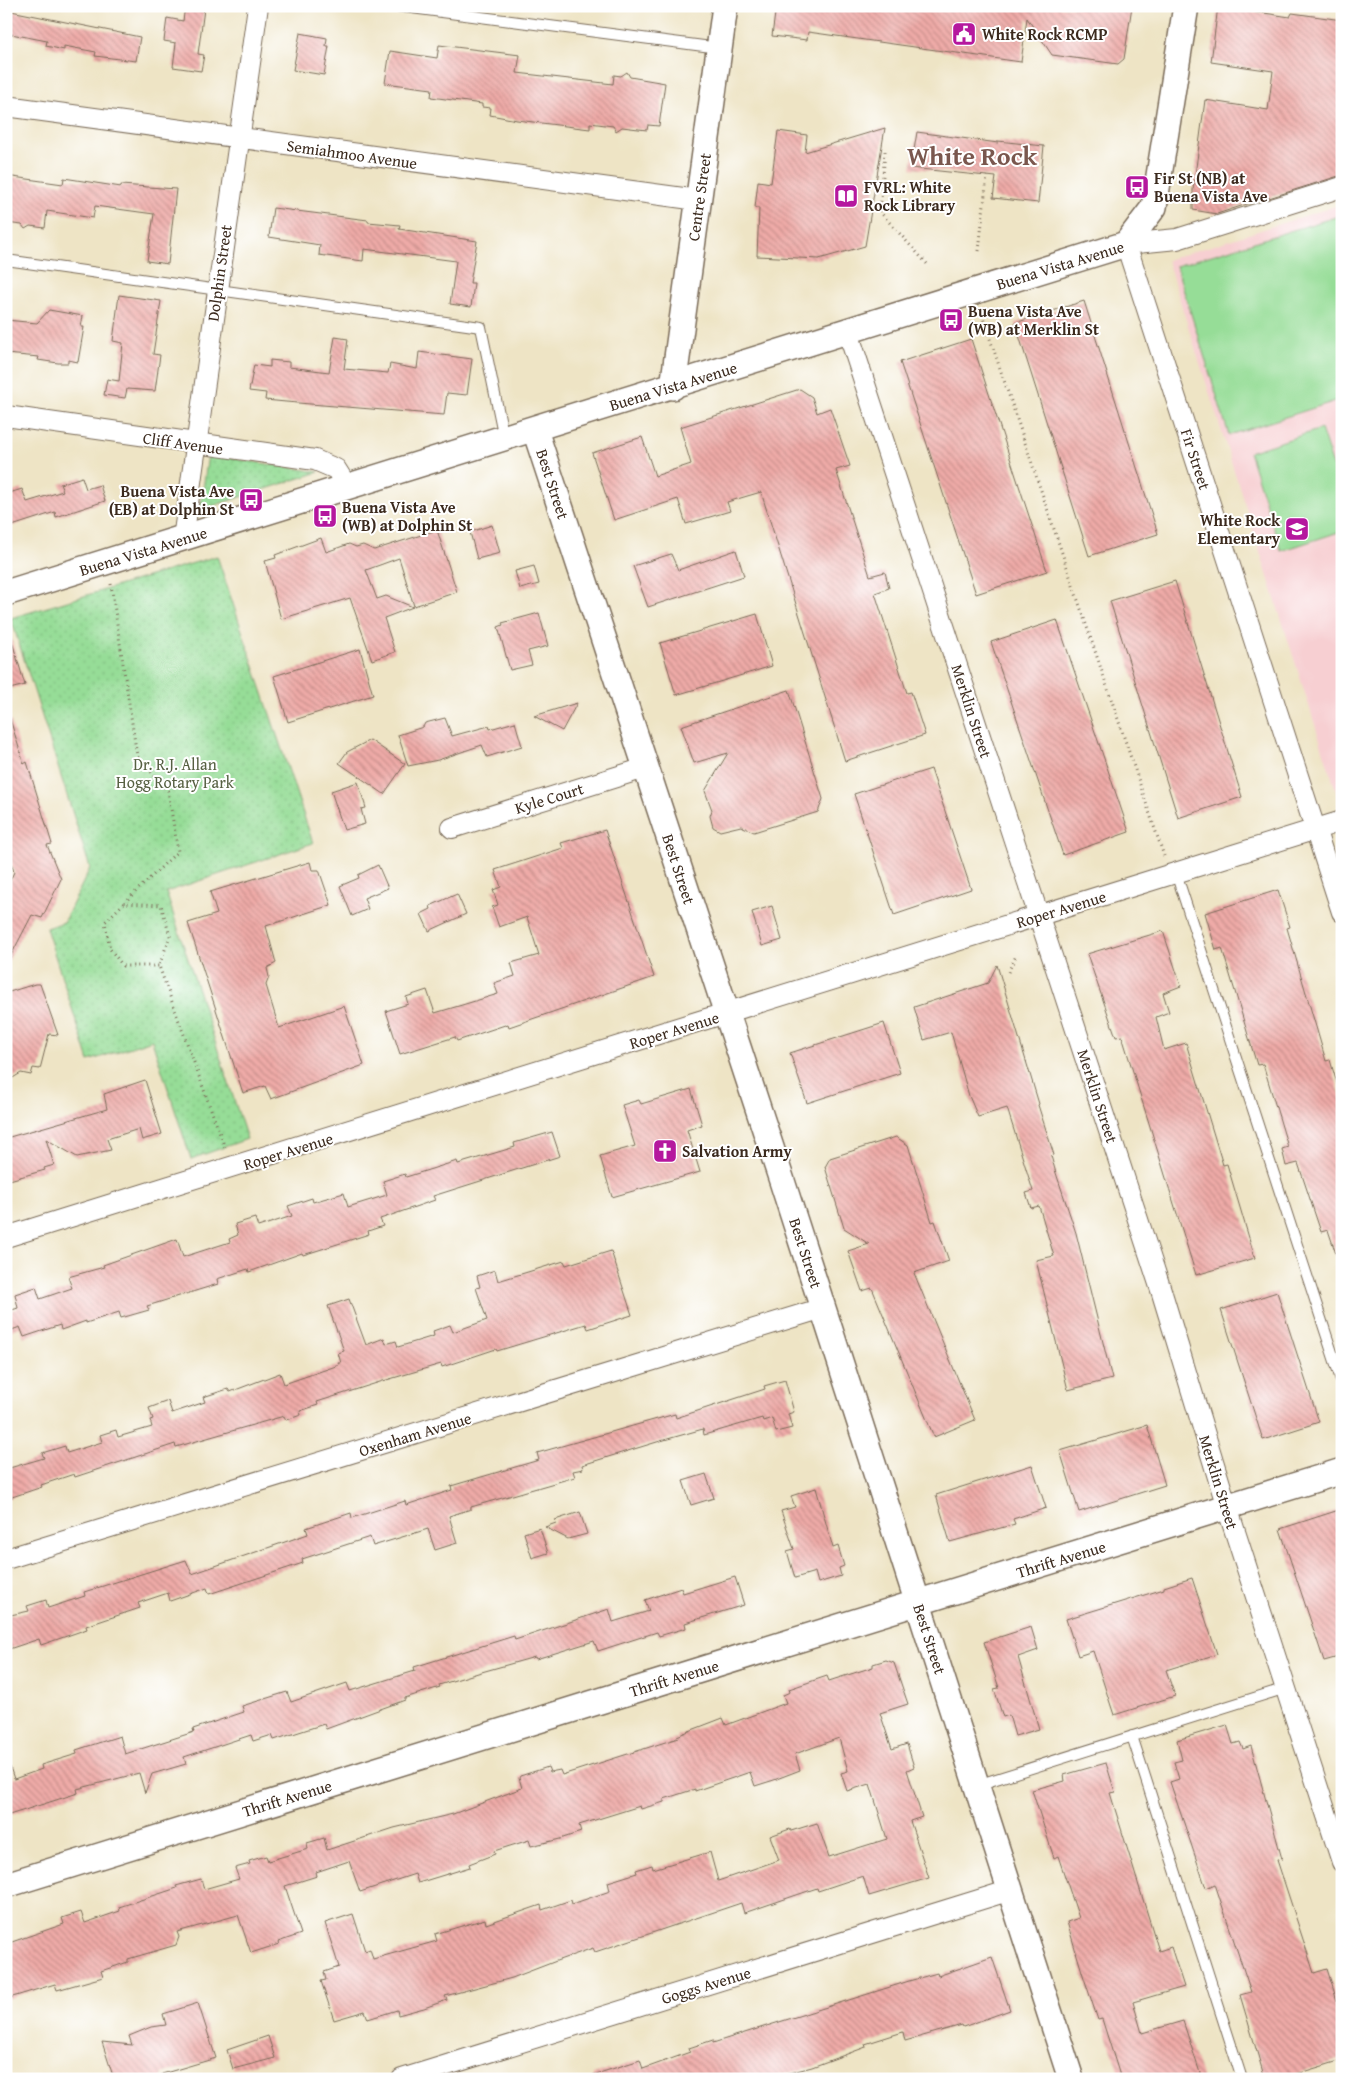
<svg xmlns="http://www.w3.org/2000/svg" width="1348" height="2085" viewBox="0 0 1348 2085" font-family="'Gentium Book Plus',serif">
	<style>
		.built { fill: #f7cfd2 }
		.grass { fill: url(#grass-dots); stroke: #68845a }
		.pitch { fill: #96dd97; stroke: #68845a }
		.building { fill: url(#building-back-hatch) }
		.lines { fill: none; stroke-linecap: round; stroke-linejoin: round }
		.service-casing { stroke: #7a6b58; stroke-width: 12 }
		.minor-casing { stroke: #7a6b58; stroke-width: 22 }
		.tertiary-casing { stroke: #7a6b58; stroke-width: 28 }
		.path { stroke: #7a6b58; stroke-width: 3; stroke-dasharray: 1 4; stroke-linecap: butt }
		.service { stroke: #fff; stroke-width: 10 }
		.minor { stroke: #fff; stroke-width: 20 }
		.tertiary { stroke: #fff; stroke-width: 25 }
		.labels { text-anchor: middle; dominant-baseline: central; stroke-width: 4; stroke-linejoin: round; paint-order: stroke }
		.poi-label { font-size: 16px; font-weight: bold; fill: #3b2a1e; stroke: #fff; text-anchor: start }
		.street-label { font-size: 16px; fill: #3b2a1e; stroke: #fff }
		.park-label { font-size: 16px; fill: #566042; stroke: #fff }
		.town-label { font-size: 26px; font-weight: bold; fill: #7a574e; stroke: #fff }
	</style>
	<defs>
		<pattern id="grass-dots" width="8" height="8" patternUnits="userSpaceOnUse" patternTransform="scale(1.25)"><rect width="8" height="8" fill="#96dd97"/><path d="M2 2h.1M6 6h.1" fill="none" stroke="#82be82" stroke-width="1.8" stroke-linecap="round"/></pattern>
		<pattern id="building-back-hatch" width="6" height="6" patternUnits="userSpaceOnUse" patternTransform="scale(1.25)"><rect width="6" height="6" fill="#efaba8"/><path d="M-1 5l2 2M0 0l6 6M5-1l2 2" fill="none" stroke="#c38b88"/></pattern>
	</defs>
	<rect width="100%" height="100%" fill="#fff"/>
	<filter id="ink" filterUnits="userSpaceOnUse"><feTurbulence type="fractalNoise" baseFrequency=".02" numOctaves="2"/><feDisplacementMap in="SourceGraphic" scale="10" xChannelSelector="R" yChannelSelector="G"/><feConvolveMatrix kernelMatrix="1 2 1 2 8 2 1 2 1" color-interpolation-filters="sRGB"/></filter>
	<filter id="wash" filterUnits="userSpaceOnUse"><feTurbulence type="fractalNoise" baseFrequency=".0096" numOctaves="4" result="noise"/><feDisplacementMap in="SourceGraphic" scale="20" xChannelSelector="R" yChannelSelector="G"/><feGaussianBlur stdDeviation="1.12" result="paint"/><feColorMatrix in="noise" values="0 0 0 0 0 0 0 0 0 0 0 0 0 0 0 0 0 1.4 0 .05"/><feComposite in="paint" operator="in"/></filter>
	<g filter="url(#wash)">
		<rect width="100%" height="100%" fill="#eee4c5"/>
		<path class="built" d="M1342,204V799L1339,800L1167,260Z"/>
		<path class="grass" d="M208,455L319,472L200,510Z
			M217,556L313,843L166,892L247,1139L191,1159L152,1040L89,1061L46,928L64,922L90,868L11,618Z"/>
		<path class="pitch" d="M1342,215V399L1229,435L1176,266Z
			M1321,429L1342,493V531L1281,551L1249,452Z"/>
		<g id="blocks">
			<path class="building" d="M185,6L204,9L198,54L204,55L201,71L173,67L176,43L164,41L167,18L183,21Z
				M776,6L1101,7L1132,6L1124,59L1118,64L1052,55L1027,18L1021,62L808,32L807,40L772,36Z
				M1218,6L1290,17L1292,13L1342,20V175L1269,198L1253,195V202L1217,214L1193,210V190L1205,100L1268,110L1273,71L1211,62Z
				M6,10L140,37L136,61L95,56L96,52L64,46V50L46,46L47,41L6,33Z
				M300,33L327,38L326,46H329L324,75L293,70Z
				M439,45L520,55L517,73L613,84L614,75L621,76L627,72L630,77L665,83L659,126L648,125L647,130L622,127L616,131L613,126L590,123V129L517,120L490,115L491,108L482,107V104L431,97L432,89L385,83L390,51L437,58Z
				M885,128L865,246L819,259L757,256L759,208H755L758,181L771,183L778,131L807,135L805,152Z
				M917,132L998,143V141L1044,146L1038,203L993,198L996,177L911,168Z
				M6,176L63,184L64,178L121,187V185L176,189L168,264L147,261L154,214L95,206L93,218L47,211L45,228L30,226L25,229L22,225L6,223Z
				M273,208L368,220V222L400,225L399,229L477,241L470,283H474L471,307L450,304L456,261L364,249L363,261L319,255L320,245L269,237Z
				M119,295L161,301L153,354L160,355L155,391L127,389L125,398L104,395L107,379L119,381L123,343L113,341Z
				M1084,301L1158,534L1089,556L1015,323Z
				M49,310L83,316L81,327H84L78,362L68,360V363H58L38,360L39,357L6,354V320L37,323Z
				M335,337L348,339L344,369L388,373L390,364L417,369L419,352L472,359L467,395L447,393L444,415L286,402L265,400L266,393L249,391L254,365L270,367V360L289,362V367L329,372Z
				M971,339L1047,571L976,594L900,362Z
				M800,389L812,397L817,413L830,408L850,466L836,470L870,576L885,572L889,588L875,593L907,693L911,692L925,735L845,761L761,492L727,502L730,511L686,524L678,499L614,520L592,453L642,437L655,476L691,464L680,427Z
				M82,477L86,489L100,485L105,501L56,517L55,512L6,528V494L22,489L27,502L63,491L60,484Z
				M492,525L500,553L477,559L470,532Z
				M437,530L457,592L414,606L399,558L366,570L377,599L386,596L413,607L384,618L395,652L372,660L350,598L281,619L265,561L276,558L275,555L321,538L326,552L349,544L356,547L363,545L374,550Z
				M736,550L744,576L648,607L633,566L671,554L678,570Z
				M534,566L539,584L520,589L515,571Z
				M1175,581L1242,797L1178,818L1110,601Z
				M539,613L548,646L528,651L532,665L510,670L498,627L503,625L502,623Z
				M757,614L772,666L676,695L660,643Z
				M1057,620L1129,832L1063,855L991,642Z
				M10,635L25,685L6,690V636Z
				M360,649L373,695L288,722L274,676Z
				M789,690L823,799L818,812L754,832L741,826L720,831L713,827L710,816L712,810L705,791L728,753L694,763L681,726Z
				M577,703L562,731L534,716Z
				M445,718L452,736L489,726L490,729L515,722L522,746L487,757L482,745L438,760L408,766L398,735L423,727L425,723Z
				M6,719H10L24,764L27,762L52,844L47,845L61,879L42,918L32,915L6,965V889L14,872L6,847Z
				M370,740L405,764L384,794L339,763L347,752Z
				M931,769L971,889L894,915L854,794Z
				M358,782L366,808L361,809L365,824L344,830L331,791Z
				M605,830L654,977L509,1027L508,1024L457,1041L455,1037L400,1054L386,1011L408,1004L406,997L427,990L435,1013L462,1005L498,994L494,983L515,976L511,963L539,955L527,917L499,927L492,907L498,905L493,890L501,887L495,870L563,848L561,843Z
				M310,862L312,870H319L331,905L266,926L276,963L267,968L269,977L266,985L279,1028L344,1006L364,1065L271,1099L265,1086L243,1093L188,923L217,914L210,892Z
				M378,865L388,888L364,898L368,909L352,916L340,886L359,878L358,875Z
				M1278,890L1290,927L1287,928L1326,1061L1330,1060L1342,1100V1262L1339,1263L1328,1230L1321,1232L1298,1163L1286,1166L1282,1149L1288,1147L1263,1064L1257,1065L1222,948L1216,950L1205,913Z
				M457,894L466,914L429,931L421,914L431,909L430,906Z
				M772,906L782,940L762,946L752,912Z
				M1163,931L1181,986L1163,993L1169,1012L1156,1017L1164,1050L1186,1043L1223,1165L1227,1164L1255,1258L1196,1275L1122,1036L1116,1037L1087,954Z
				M997,965L1039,1104L1038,1105L1054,1155L1051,1156L1056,1173L1076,1233L1112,1379L1068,1390L1036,1260L1054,1256L1039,1206L1031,1208L1026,1193L1033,1191L1007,1108L978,1117L969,1096L951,1032L924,1040L914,1007L988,983Z
				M35,984H40L58,1035L49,1034L40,1069L33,1068L31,1075L21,1073L6,1082V993Z
				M884,1023L900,1073L807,1103L790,1053Z
				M145,1080L162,1134L142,1140L139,1129L107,1139L111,1150L77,1157L46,1139L54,1165L44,1168L45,1170L6,1181V1138L107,1109L104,1094Z
				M691,1089L702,1125L687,1130L700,1172L612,1197L600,1156L635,1146L622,1105L639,1100L641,1104Z
				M552,1132L560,1156L433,1196L435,1200L380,1219L383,1226L368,1231L369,1234L303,1255L302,1253L249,1272L248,1269L217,1279L218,1284L147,1306L149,1310L121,1318L119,1312L86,1323V1321L61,1330L60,1325L24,1337L20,1327L6,1332V1312L18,1308L15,1294L36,1287L40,1299L72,1288L68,1277L104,1267L103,1265L177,1239L183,1257L230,1242L229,1239L238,1235L235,1224L255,1218L258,1227L292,1216L288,1206L312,1198L313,1202L344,1193L348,1207L387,1195L383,1181L405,1174L406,1177L457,1161L458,1164L515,1147L514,1143Z
				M896,1137L908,1145L932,1222L935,1221L949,1261L914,1273L975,1420L934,1437L872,1288L862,1291L848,1251L869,1244L844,1228L825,1167L830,1158Z
				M611,1251L632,1315L588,1329L586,1324L497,1351L496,1349L442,1367L441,1364L383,1381L317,1402L318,1405L300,1411L301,1415L286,1420L284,1416L176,1447L175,1444L75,1477L74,1474L41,1485L42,1487L6,1499V1469L44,1458L42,1453L65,1446L67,1453L102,1442L100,1435L116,1430L118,1437L152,1427L150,1420L153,1419L149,1408L168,1401L172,1413L205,1402L203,1397L228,1389L230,1392L280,1373L284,1384L339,1365L338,1363H341L338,1353L344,1351L328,1306L349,1299L366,1345L384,1338L386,1344L396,1341L398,1347L434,1336L433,1331L450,1325L453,1332L487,1320L476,1288L480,1287L477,1276L495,1270L498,1281L564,1261L566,1265Z
				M1277,1292L1319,1422L1263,1440L1221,1310Z
				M785,1380L794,1412L788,1414L792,1428L776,1432L772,1418L763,1421L762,1418L704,1435L703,1429L657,1442L582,1465L583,1469L573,1471L575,1477L471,1507V1509L449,1516L457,1543L435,1550L428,1529L373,1546L370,1537L302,1559L303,1563L209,1594L207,1588L170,1601L168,1593L138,1603L140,1608L86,1626L87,1629L41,1645L39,1639L6,1650V1616L29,1611L27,1606L46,1600L48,1608L85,1596L84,1592L186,1560L192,1574L308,1534L306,1528L351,1513L352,1518L405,1501L406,1505L452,1490L451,1486L539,1460L537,1453L675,1414L676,1418L765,1389L764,1386Z
				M1147,1425L1165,1485L1079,1512L1060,1451Z
				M1032,1465L1046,1508L1013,1519L1015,1524L950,1542L936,1495Z
				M706,1474L714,1498L691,1505L683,1481Z
				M816,1488L833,1548L838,1546L844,1566L839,1568L841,1576L818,1583L815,1572L795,1578L787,1551L794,1549L781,1511L795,1507L791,1496Z
				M1342,1509V1656L1324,1661L1280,1529Z
				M580,1512L587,1534L568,1539L545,1527L556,1523L555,1520Z
				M540,1528L548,1553L532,1558L524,1533Z
				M735,1577L744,1605L685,1623L686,1628L659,1636L657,1632L598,1651L594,1641L536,1659L535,1657L478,1673L439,1685L440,1687L405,1698V1700L326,1729L324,1724L274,1740L272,1735L253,1741L251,1735L184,1757L186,1764L152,1774L145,1793L139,1773L77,1789L78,1793L6,1816V1768L10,1767L14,1779L42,1769L41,1765L77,1754L76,1750L120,1736L125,1754L194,1732L193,1729L244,1712L242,1706L287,1692L291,1702L347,1683L350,1691L415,1671L414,1667L514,1636L515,1640L609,1609L613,1622L649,1611L645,1600L681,1588L683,1593Z
				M1192,1578L1217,1654L1166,1670L1175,1696L1114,1715L1093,1651L1078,1656L1066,1619L1164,1589V1587Z
				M1031,1627L1038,1650L1018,1657L1039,1729L1015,1736L1009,1715L1003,1717L994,1689L999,1688L984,1642Z
				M886,1660L894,1663L908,1704L880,1713L892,1749L907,1744L914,1767L907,1770L922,1817L910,1821L929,1878L869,1896L863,1876L818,1891L817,1888L744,1913L741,1903L595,1952L593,1948L559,1960L512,1978L445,1996L447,2000L424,2008L398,2015L397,2010L368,2019L365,2011L334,2020L321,1981L326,1980L324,1972L339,1967L325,1923L353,1914L365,1951L370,1949L373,1959L437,1941L435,1934L485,1919L486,1924L541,1905L542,1910L571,1900L572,1904L610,1891L608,1882L637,1873L636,1870L652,1865L653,1869L710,1852L718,1881L779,1860L770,1836L790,1829L791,1831L817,1823L829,1857L887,1839L870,1784L847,1791L841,1773L848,1771L839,1738L795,1754L800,1770L774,1780L755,1786L750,1772L695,1791V1789L664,1799V1802L641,1809L640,1806L579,1825L581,1832L560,1839L531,1846L529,1840L494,1851L495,1854L469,1864L470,1867L418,1883L415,1874L360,1892L349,1861L316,1872L317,1876L285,1886L301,1934L278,1942L279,1944L251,1953L238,1915L177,1932L179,1937L176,1945L128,1959V1962L101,1971L103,1977L57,1990L55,1984L6,1999V1944L64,1924L62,1918L81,1912L85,1923L120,1911L119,1907L177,1888L176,1886L201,1879L204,1889L239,1879L235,1868L250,1864L249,1861L266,1856L268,1861L308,1849L307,1843L324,1838L327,1850L394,1828L453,1814L522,1788L519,1778L520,1776L548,1767L550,1772L560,1770L562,1775L678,1738L677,1736L684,1733L723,1718L726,1725L786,1703L783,1695L790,1692L789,1689L827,1676L829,1681L835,1679L873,1667V1664Z
				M1227,1725L1233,1744L1240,1742L1243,1749L1251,1746L1282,1859L1277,1860L1314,1973L1327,1969L1342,2017V2060L1280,2079H1265L1240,1995L1251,1992L1215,1884L1206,1888L1170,1782L1179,1779L1174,1762L1182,1760L1177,1740Z
				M1106,1763L1115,1792L1110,1793L1159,1951L1171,1947L1184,1987L1133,2002L1142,2033L1183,2021L1202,2079H1121L1102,2019L1098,2020L1083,1975L1067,1922L1079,1918L1058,1856L1054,1858L1032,1790L1065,1781L1064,1775Z
				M992,1957L1010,2010L963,2027L962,2025L905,2041L903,2032L865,2044L866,2047L812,2067L766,2079H593V2075L640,2060L643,2069L690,2052L689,2048L713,2040V2043L909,1981L937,1973L938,1976Z
				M198,2003L216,2058L162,2074L164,2079H114L102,2042L132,2045L129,2036L151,2027L166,2025L163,2014Z
				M268,2036L275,2058L233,2069L227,2050Z"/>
		</g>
	</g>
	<g filter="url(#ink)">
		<use href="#blocks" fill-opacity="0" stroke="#7a6b58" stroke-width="1"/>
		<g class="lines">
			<defs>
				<path id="service" d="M396,6L719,48
					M6,260L481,327L504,438
					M1176,873L1342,1383
					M1132,1736L1242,2079
					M977,1785L1286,1688"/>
				<path id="minor" d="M6,106L698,200
					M1342,187L1177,239L1126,244L1342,912
					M848,332L1161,1290L1227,1507L1342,1862
					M6,416L315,460L336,469L348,488
					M183,539L258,6
					M452,828L645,768
					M6,1237L1342,821
					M6,1559L823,1308
					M402,2079L1011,1890"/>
				<path id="tertiary" d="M673,387L725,6
					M535,430L782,1181L1071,2079
					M6,593L1126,244L1154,207L1186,6
					M6,1885L1342,1471"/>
			</defs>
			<use href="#service" class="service-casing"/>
			<use href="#minor" class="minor-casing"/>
			<use href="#tertiary" class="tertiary-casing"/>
			<path class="path" d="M885,151L880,212L929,266
				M979,251L987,176
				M982,315L1164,856
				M111,584L137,756L168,791L178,851L124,903L161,905L170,936L159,966L225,1148
				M124,903L105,922L110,949L123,966H159
				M1008,972L1016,956"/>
			<use href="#service" class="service"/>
			<use href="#minor" class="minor"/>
			<use href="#tertiary" class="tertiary"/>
		</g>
	</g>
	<defs>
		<symbol id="civic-square" viewBox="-11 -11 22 22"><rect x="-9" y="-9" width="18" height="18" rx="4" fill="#b5179e" stroke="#fff"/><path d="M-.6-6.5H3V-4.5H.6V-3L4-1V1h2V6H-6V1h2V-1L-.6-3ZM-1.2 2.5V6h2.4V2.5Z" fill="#fff"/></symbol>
		<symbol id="bus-square" viewBox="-11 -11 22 22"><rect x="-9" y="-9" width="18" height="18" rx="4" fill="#b5179e" stroke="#fff"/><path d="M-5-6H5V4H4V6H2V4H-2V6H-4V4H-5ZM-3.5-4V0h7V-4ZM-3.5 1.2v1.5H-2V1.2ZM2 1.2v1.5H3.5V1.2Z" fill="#fff"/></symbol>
		<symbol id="library-square" viewBox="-11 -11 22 22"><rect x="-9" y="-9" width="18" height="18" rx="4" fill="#b5179e" stroke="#fff"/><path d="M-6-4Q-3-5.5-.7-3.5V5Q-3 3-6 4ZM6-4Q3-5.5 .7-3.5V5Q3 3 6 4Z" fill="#fff"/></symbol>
		<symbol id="school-square" viewBox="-11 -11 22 22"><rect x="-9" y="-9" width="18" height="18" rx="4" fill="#b5179e" stroke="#fff"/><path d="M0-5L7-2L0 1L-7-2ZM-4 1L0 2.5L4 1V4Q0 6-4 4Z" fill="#fff"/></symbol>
		<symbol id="church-square" viewBox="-11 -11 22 22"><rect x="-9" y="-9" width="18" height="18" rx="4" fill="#b5179e" stroke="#fff"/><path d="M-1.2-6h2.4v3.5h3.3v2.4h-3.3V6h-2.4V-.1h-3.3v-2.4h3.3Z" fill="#fff"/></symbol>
	</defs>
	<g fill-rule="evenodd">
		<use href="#civic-square" x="950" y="20" width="28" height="28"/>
		<use href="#bus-square" x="1123" y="173" width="28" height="28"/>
		<use href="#library-square" x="832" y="182" width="28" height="28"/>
		<use href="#bus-square" x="937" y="306" width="28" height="28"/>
		<use href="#bus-square" x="237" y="486" width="28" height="28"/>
		<use href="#bus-square" x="311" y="502" width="28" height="28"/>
		<use href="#school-square" x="1283" y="515" width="28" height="28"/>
		<use href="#church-square" x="651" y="1137" width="28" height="28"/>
	</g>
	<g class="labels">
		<g class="poi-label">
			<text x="982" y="34">White Rock RCMP</text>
			<text x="1154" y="178">Fir St (NB) at<tspan x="1154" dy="18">Buena Vista Ave</tspan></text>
			<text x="864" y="187">FVRL: White<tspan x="864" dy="18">Rock Library</tspan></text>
			<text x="968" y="311">Buena Vista Ave<tspan x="968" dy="18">(WB) at Merklin St</tspan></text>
			<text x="234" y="491" text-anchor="end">Buena Vista Ave<tspan x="234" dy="18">(EB) at Dolphin St</tspan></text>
			<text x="342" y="507">Buena Vista Ave<tspan x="342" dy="18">(WB) at Dolphin St</tspan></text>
			<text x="1280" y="520" text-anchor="end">White Rock<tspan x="1280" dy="18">Elementary</tspan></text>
			<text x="682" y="1151">Salvation Army</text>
		</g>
		<g class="street-label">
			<text transform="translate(352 154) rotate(8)">Semiahmoo Avenue</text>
			<text transform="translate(699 197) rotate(-82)">Centre Street</text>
			<text transform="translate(1060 265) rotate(-17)">Buena Vista Avenue</text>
			<text transform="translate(219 273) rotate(-82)">Dolphin Street</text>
			<text transform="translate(673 386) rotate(-17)">Buena Vista Avenue</text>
			<text transform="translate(183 443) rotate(8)">Cliff Avenue</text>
			<text transform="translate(1196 459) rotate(72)">Fir Street</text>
			<text transform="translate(553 484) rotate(72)">Best Street</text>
			<text transform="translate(143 551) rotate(-17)">Buena Vista Avenue</text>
			<text transform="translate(972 711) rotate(72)">Merklin Street</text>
			<text transform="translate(549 798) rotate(-17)">Kyle Court</text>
			<text transform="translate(679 869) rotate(72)">Best Street</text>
			<text transform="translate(1061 909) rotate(-17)">Roper Avenue</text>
			<text transform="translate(674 1030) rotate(-17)">Roper Avenue</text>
			<text transform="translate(1098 1096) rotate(72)">Merklin Street</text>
			<text transform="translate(288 1151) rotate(-17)">Roper Avenue</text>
			<text transform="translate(806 1253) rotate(72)">Best Street</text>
			<text transform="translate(415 1434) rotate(-17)">Oxenham Avenue</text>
			<text transform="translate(1219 1482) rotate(73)">Merklin Street</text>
			<text transform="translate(1061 1559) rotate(-17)">Thrift Avenue</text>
			<text transform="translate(930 1639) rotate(72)">Best Street</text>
			<text transform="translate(674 1678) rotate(-17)">Thrift Avenue</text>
			<text transform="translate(287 1798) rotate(-17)">Thrift Avenue</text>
			<text transform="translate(706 1985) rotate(-17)">Goggs Avenue</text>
		</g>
		<g class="park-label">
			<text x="175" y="764">Dr. R.J. Allan<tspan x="175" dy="18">Hogg Rotary Park</tspan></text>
		</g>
		<g class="town-label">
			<text x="972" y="155">White Rock</text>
		</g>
	</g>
	<rect width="1348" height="2085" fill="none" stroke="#fff" stroke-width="25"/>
</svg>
